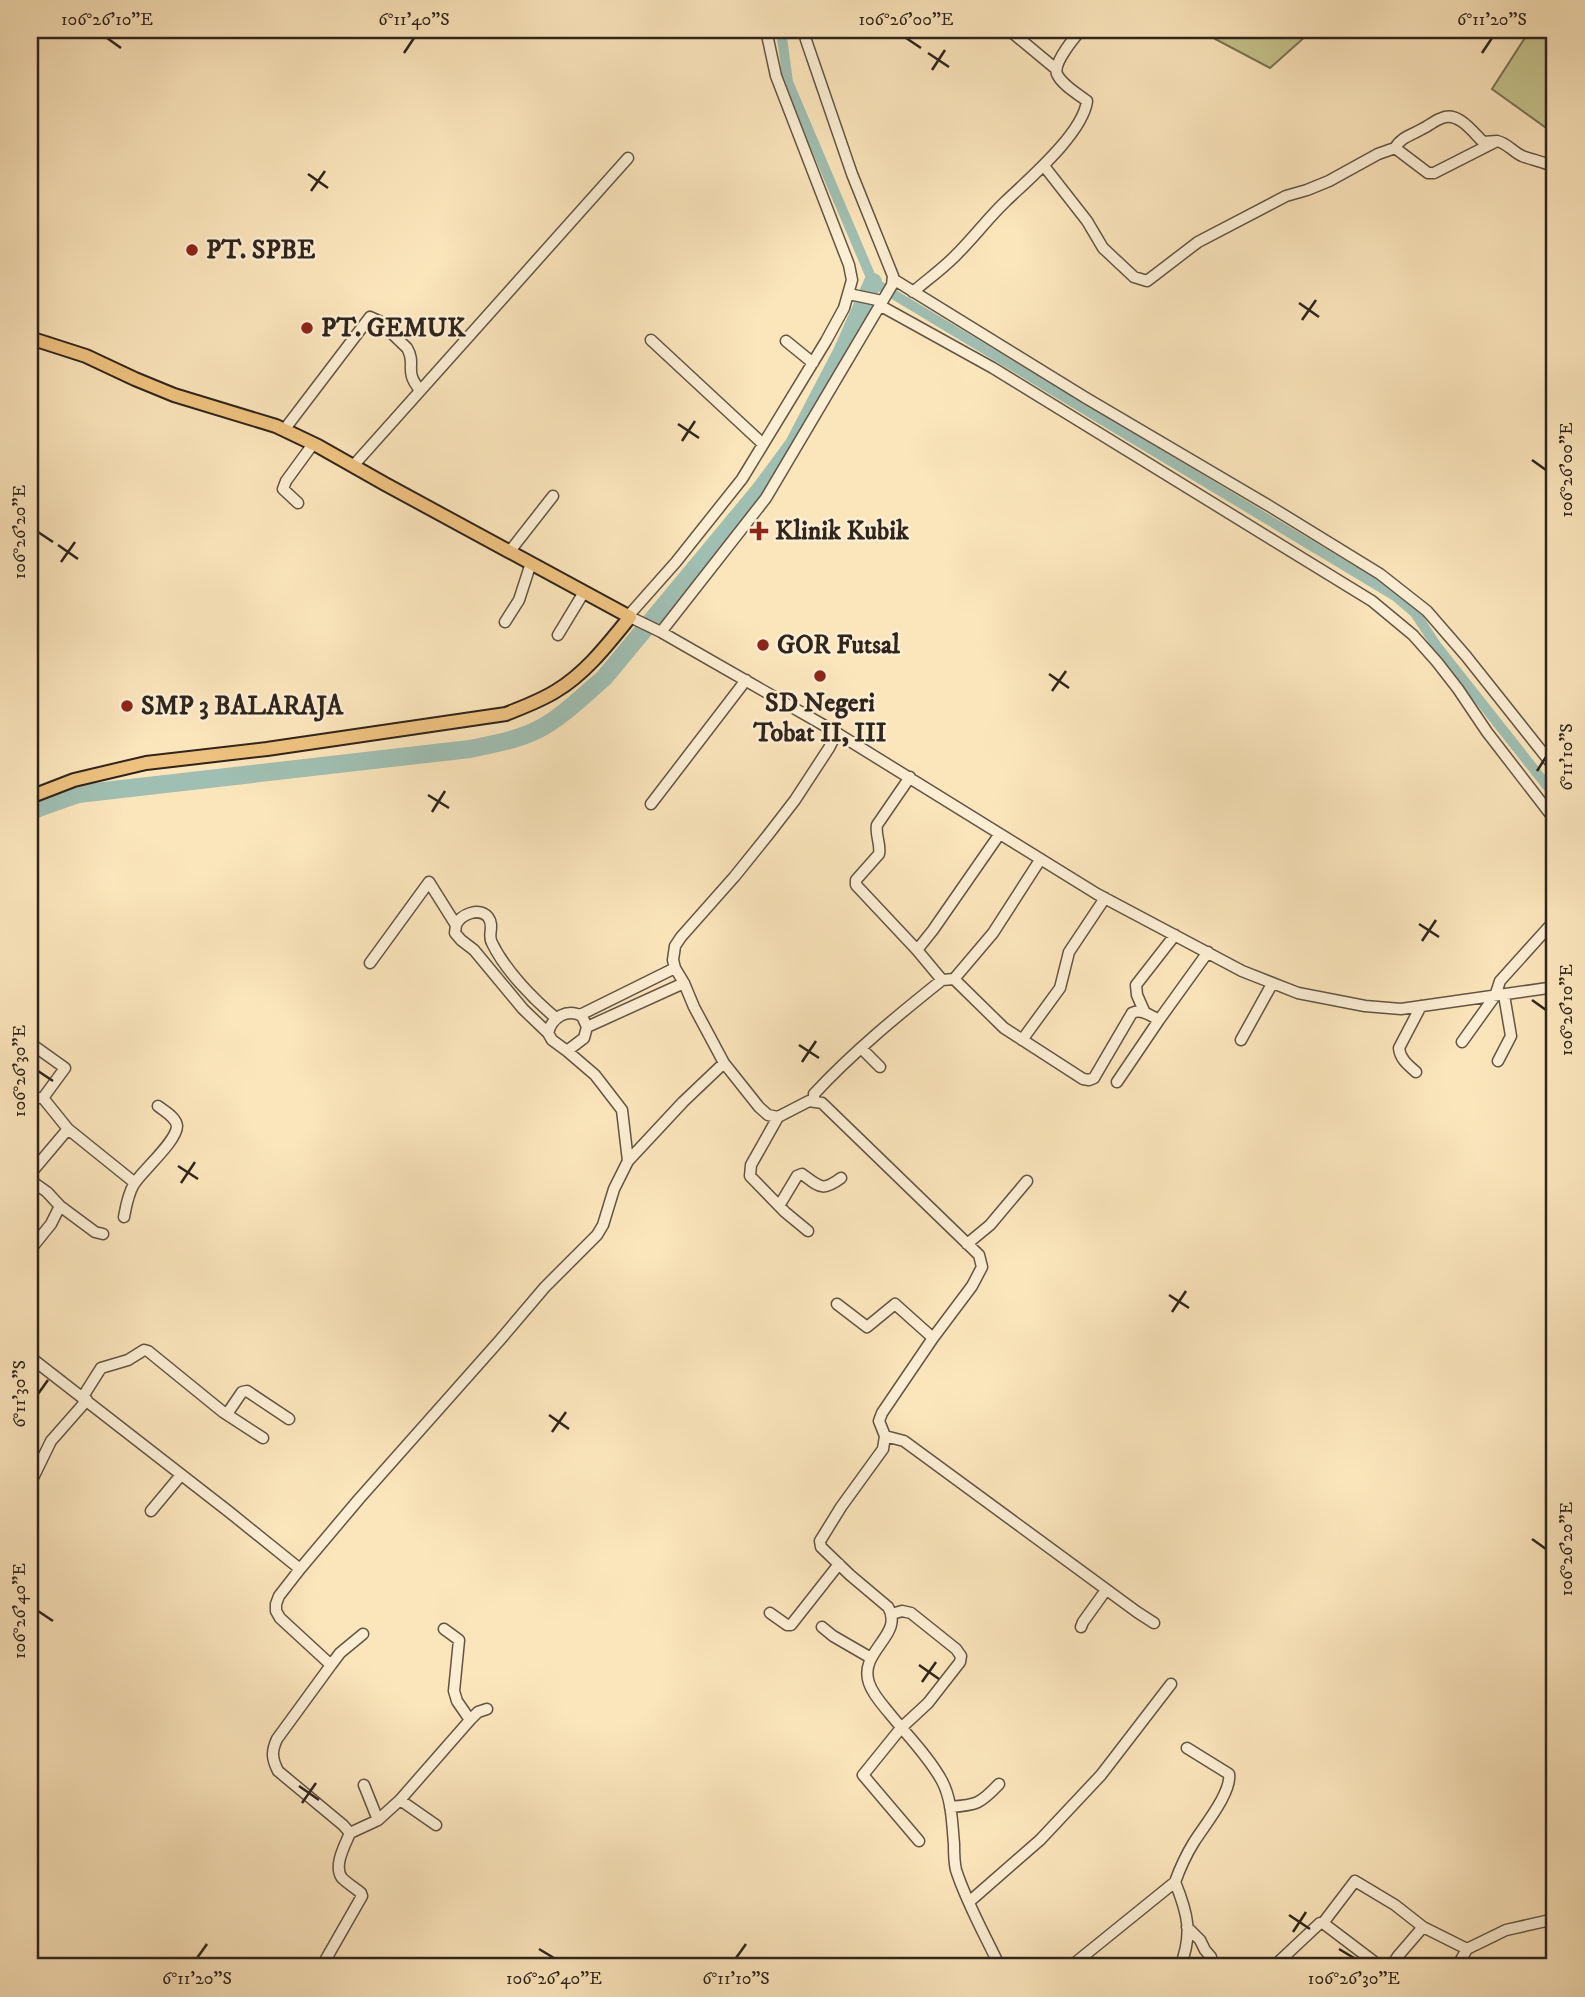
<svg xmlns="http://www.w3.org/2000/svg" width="1585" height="1997" viewBox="0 0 1585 1997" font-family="'IM FELL DW Pica',serif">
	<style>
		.green { fill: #c5c38c; stroke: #7a7454; stroke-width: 2 }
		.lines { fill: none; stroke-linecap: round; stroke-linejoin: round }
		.canal { stroke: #9fbfb2; stroke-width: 10 }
		.river { stroke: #9fbfb2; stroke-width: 18 }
		.minor-casing { stroke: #625544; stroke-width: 13 }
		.major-casing { stroke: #2f251d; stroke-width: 16 }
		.minor { stroke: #fceed3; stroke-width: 10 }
		.major { stroke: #eec27e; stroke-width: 12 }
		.ticks { fill: none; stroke: #2f251d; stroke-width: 2.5 }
		.poi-dot { fill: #8f2418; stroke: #fceed3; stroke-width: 2.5 }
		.labels { text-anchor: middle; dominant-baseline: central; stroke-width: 5; stroke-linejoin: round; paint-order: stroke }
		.poi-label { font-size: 26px; font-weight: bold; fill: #2f251d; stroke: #fceed3; text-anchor: start }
		.neatline { fill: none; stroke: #2f251d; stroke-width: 2.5 }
		.ticks-label { font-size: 18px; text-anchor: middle; fill: #2f251d }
	</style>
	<rect width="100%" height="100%" fill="#fbe5bb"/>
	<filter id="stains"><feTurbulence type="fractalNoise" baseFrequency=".00286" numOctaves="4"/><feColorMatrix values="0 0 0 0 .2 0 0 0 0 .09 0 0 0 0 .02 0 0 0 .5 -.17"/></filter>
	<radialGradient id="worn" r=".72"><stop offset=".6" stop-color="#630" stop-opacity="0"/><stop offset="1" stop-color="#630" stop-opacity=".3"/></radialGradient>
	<path class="green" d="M1201,30H1305L1307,35L1270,68L1200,31Z
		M1530,30H1555V127L1549,130L1492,89Z"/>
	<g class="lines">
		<path class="canal" d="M781,30L788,82L873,282L1395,596L1415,613L1436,645L1555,796"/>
		<path class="river" d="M30,811L78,794L470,749C493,744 518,740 539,729C561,718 584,695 604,678L760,490L794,444L842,352L873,282"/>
		<defs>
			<path id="minor" d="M1009,30L1056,69
				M1395,148L1428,173H1434L1497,141C1507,143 1513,152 1522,156C1533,160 1544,162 1555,167
				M1044,166L1087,221L1103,248L1134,277L1147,281L1198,242L1286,196L1307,190L1329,181L1378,154L1395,148C1401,137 1412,135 1422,129C1429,126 1435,120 1442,118C1458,111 1473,132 1483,142L1497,141
				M893,279L1086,398L1271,507L1380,574L1427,611L1466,656L1555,768
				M913,292C928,279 945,267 958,253C975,236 989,217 1006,201C1029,179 1083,133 1087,101C1078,94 1062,85 1057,74C1053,63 1074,38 1081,30
				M849,294L882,301
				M881,306L993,368L1372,601L1413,635L1437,662L1458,689L1487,732L1555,820
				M651,340L763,444
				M786,341L813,363
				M284,430L370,317L379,321L407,348C417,365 403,370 420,390
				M353,466L628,158
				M298,503L283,489L286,481L313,444
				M510,551L553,496
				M629,615L676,562L742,479L826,341L844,308L852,280L849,265L776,76L766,30
				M630,617L661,632L832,730L833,740L829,748L795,800L768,835L735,876L681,937L675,946L673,960L675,968L684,983L694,1007L724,1063L759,1107L768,1115L778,1117L809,1101L822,1103L979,1255L982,1267L972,1286L933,1338L882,1413L879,1421L885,1436L883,1449L841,1507L820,1541L821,1547L850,1575L888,1607C905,1635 858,1651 869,1683C873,1695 882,1704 890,1714C907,1735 929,1757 942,1781C952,1800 952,1823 954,1844C954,1852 954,1862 956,1870C967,1904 985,1935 1000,1967
				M505,622L519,600L531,563
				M661,632L766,498L892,285L893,276L852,174L806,40L804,30
				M558,635L584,592
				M832,730L1097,894L1242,971L1298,993L1365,1006L1401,1009L1555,987
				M910,777L877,825C875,835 881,844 879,854L856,880V885L917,950
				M651,804L746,680
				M456,925C461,914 479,907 488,917C495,926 487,935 492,943C505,970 533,999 556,1018
				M370,963L429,882L456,925L455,933L461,940L474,950L523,1009L548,1033L552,1040L567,1051L595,1075L622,1110L628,1161
				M954,979L1004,1028L1083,1079L1089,1080L1094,1078L1132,1013C1141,1008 1151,1016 1159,1020L1208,952
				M942,980L917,950L933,930L999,835
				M1145,1013L1137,995L1136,985L1175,935
				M580,1015L675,968
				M587,1027L684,983
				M548,1033C552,1017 567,1008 582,1016L587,1027L584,1038L567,1051
				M1022,1040L1060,988L1069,952L1105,898
				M1241,1040L1272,984
				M1462,1042L1495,996L1500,981L1555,920
				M30,1043L65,1068L43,1098L68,1129
				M861,1048L880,1067
				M1498,1061L1511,1036L1504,995
				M1416,1072C1408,1065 1400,1059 1399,1048L1421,1006
				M1117,1082L1159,1020
				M814,1101V1094C853,1052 897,1016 942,980L954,979L993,933L1040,860
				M30,1102L34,1098H43
				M778,1117L751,1165L750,1176L785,1212L808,1231
				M30,1174L68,1129L135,1183
				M30,1180L47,1192L60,1206L51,1224L30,1250
				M60,1206L95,1232L103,1234
				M779,1206L797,1176L802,1174C820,1187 822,1192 841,1178
				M124,1217C126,1206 128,1194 134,1184C143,1170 177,1141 177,1126C176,1117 164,1111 158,1106
				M967,1244L990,1225L1027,1181
				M837,1304L867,1327L895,1304L933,1338
				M30,1357L228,1511L300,1569
				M82,1398L101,1368L128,1360L144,1350L148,1351L223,1412L263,1438
				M227,1414L242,1392L247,1391L289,1419
				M885,1436L904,1441L1137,1612L1154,1623
				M30,1484L51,1441L87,1400
				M151,1511L181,1475
				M770,1613L787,1625H791L839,1564
				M892,1614L902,1611L911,1613L956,1649L961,1656L960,1662L928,1703L901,1728L863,1775L919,1841
				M822,1627L833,1636L871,1658
				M1081,1627L1083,1622L1106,1590
				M444,1629L459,1640L454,1691L457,1701L470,1720
				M331,1665L340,1653L363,1634
				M364,1785L378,1820
				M400,1800L436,1825
				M950,1807C977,1805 980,1804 999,1784
				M350,1833L378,1820L400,1800L470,1720L478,1712L487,1709
				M969,1902L1040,1840L1101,1775L1171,1684
				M1323,1923L1355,1881L1395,1905L1423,1927
				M1187,1927L1200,1940L1205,1950L1211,1957
				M327,1967L326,1959L362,1896L361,1893C355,1888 347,1883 342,1878C333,1866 345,1845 350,1833L343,1825L278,1771C272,1759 271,1752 277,1739L331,1665L280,1618L276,1611V1604L279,1596L300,1569L359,1499L500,1340L545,1287L597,1235L603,1225L614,1189L628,1161L683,1102L724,1063
				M1070,1967L1175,1882
				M1180,1967C1193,1934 1188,1914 1175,1882C1180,1868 1186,1855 1194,1842C1204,1826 1232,1792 1229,1774L1187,1748
				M1273,1967L1320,1923H1323L1381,1967
				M1391,1967L1398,1956L1423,1927L1467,1949L1506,1930L1555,1919
				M1457,1967L1467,1949"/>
			<path id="major" d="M30,338L86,356L135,379L174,395L276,426L318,446L385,484L630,617C608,644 586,673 556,691C540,701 523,707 506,714L267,749L146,763L74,780L30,797"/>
		</defs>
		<use href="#minor" class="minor-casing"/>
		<use href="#major" class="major-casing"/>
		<use href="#minor" class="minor"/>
		<use href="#major" class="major"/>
	</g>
	<path class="ticks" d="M107,38L121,48M906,38L921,48M404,53L414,38M928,53L949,67M1482,53L1492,38M932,70L945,50M308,174L328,188M311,191L325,171M1299,303L1319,317M1302,320L1316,300M678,424L699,438M682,441L695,421M1532,460L1546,470M38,532L53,542M58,545L78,559M61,562L75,542M1049,674L1069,688M1052,691L1066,671M1537,771L1546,757M428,795L449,808M432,812L445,791M1419,924L1439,937M1422,941L1436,920M1532,1000L1546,1010M799,1045L819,1058M802,1062L816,1041M38,1071L53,1081M178,1166L198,1179M181,1183L195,1162M1169,1295L1189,1308M1172,1312L1186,1291M38,1394L48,1380M549,1415L569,1429M552,1432L566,1412M1532,1539L1546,1549M38,1611L53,1621M919,1665L939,1679M922,1682L936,1662M299,1786L319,1800M302,1803L316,1783M1289,1915L1310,1929M1293,1932L1306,1912M539,1949L554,1958M1339,1949L1354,1958M197,1958L207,1944M736,1958L746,1944"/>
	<g class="poi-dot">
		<circle cx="192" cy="250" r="7"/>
		<circle cx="307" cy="328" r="7"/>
		<path d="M755.5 520.5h7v7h7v7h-7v7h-7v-7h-7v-7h7z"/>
		<circle cx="763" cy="645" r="7"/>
		<circle cx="820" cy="676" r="7"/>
		<circle cx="127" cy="706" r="7"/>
	</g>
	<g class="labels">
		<g class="poi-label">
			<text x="206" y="250">PT. SPBE</text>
			<text x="321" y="328">PT. GEMUK</text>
			<text x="775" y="531">Klinik Kubik</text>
			<text x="777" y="645">GOR Futsal</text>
			<text x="820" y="703" text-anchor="middle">SD Negeri<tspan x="820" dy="30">Tobat II, III</tspan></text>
			<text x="141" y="706">SMP 3 BALARAJA</text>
		</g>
	</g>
	<rect width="1585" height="1997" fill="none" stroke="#fbe5bb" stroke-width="77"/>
	<rect x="38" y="38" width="1508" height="1920" class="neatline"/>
	<g class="ticks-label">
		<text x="107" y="25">106°26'10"E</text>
		<text x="414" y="25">6°11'40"S</text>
		<text x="906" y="25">106°26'00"E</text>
		<text x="1492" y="25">6°11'20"S</text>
		<text transform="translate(1566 470) rotate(-90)" y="6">106°26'00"E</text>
		<text transform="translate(19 532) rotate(-90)" y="6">106°26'20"E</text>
		<text transform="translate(1566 757) rotate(-90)" y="6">6°11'10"S</text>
		<text transform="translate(1566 1010) rotate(-90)" y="6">106°26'10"E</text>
		<text transform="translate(19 1071) rotate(-90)" y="6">106°26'30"E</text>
		<text transform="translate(19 1394) rotate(-90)" y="6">6°11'30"S</text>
		<text transform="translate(1566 1549) rotate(-90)" y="6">106°26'20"E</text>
		<text transform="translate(19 1611) rotate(-90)" y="6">106°26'40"E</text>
		<text x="197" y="1984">6°11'20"S</text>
		<text x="554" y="1984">106°26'40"E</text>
		<text x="736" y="1984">6°11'10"S</text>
		<text x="1354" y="1984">106°26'30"E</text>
	</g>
	<rect width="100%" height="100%" filter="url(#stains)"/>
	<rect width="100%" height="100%" fill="url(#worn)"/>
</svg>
